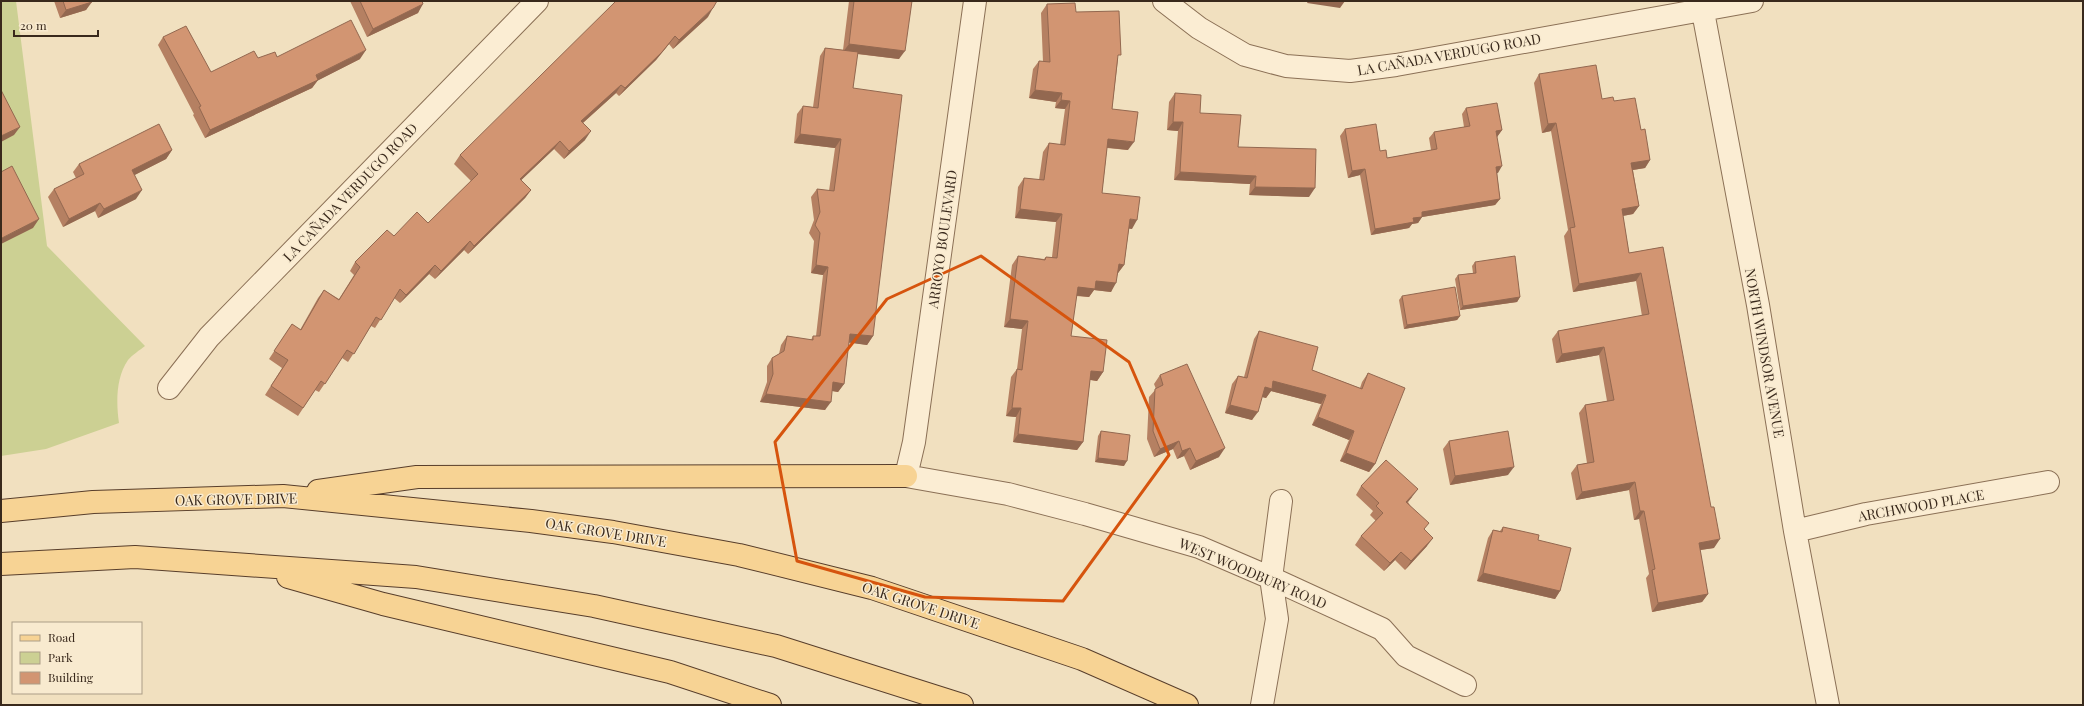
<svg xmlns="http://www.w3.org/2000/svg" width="2084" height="706" viewBox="0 0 2084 706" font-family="'Playfair Display',serif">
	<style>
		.park { fill: #ccd093 }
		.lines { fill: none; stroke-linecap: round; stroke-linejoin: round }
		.minor-casing { stroke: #8b7056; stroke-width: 24 }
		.major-casing { stroke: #583e2b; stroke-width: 24 }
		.minor { stroke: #fbedd3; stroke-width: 22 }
		.major { stroke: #f7d394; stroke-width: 22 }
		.wall { fill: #b58062 }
		.shaded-wall { fill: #936850 }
		.building { fill: #d29572; stroke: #936850 }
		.marked { fill: none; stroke: #d6540e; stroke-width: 3; stroke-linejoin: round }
		.labels { text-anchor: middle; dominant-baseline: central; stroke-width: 3; stroke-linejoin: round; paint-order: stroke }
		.street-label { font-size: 14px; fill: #39291c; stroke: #f8eacf }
	</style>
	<rect width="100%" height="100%" fill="#f1e0bf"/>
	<path class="park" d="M1,1H16L47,246L145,346C140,350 132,355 128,360C116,377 116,403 119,423L46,449L1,456Z"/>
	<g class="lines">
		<defs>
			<path id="minor" d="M975,1L914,442L906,476L1008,494L1085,514L1199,547L1271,578L1382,629L1406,656L1465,685
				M1164,1L1199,28L1245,55L1286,66L1350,71L1396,65L1752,1
				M1701,1L1758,305L1795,531L1828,705
				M169,388L209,337L537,1
				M1795,531L1866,514L2048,482
				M1262,705L1277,619L1271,578L1281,501"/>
			<path id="major" d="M318,491L417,477L906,476
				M1,511L93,502L283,496L531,521L613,532L739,555L872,588L1082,659L1187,705
				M1,564L135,557L416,577L594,606L776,646L962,705
				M288,577L383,604L670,672L770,705"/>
		</defs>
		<use href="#minor" class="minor-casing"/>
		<use href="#major" class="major-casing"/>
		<use href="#minor" class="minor"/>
		<use href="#major" class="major"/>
	</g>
	<path class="wall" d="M54,1H91L86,10L60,18Z
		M350,1H422L418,13L367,37Z
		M849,1H912L899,59L857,54L853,88L873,336L867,345L849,342L844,384L838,392L832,391L825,410L760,402L767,382V366L772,358L779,354L781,345L787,336L811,340L813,336H816L823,275L811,273L814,241L809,233L814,220L811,197L817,189L829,191L835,148L794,143L797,114L803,106L813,107L820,56L825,48L843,50Z
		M1047,4L1076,12L1118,59L1112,109L1128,150L1107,148L1102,193L1132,229L1129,228L1124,265L1118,273L1111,292L1094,290L1089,297L1076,296L1071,336L1103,372L1097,381L1090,380L1083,442L1077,450L1013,442L1016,417L1006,416L1011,377L1017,369L1022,329L1004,327L1012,265L1018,256L1044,259L1046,257H1052L1056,222L1015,218L1018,187L1024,178L1039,180L1043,152L1049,143L1060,145L1065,109L1055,108L1056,102L1029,98L1033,69L1039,61L1043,62L1041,13Z
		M708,17L673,49L669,44L656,60L619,96L616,93L583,123L585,140L564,159L554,149L521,180L531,190L525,198L468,254L464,250L435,279L429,274L400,303L394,298L375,328L371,326L348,362L342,358L319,392L315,390L298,416L265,395L282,368L269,359L292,324L300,330L318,298L324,290L339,299L354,275L350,271L355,262L394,236L428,223L471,181L454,164L460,155Z
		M163,37L211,72L258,58L277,57L360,59L318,80L312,88L205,138L193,115L194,114L158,45Z
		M1539,74L1602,99L1614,101L1641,130L1650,160L1645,168L1633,170L1639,206L1633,214L1623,216L1629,253L1663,247L1714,548L1700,550L1708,594L1702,602L1652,612L1646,578L1649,574L1639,519L1634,520L1629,490L1576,500L1571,473L1577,465L1587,463L1579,413L1585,405L1607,401L1599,355L1556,363L1552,339L1558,331L1642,316L1636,281L1573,292L1564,236L1568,230L1551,131L1542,133L1534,83Z
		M1175,93L1200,113L1238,147L1309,197L1249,195L1250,184L1174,180L1178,131L1167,130L1169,102Z
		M1466,108L1502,130L1497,137L1498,173H1497L1500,199L1495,205L1422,217L1418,223L1412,224L1409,228L1371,235L1360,175L1348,178L1340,136L1345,129L1380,151L1387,158L1431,150L1429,138L1434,132L1464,127L1462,114Z
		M172,150L166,159L134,175L136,199L98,218L95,211L63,227L48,197L54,189L76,178L73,172L79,164Z
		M1475,262L1520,297L1517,302L1460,310L1455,279L1458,275L1473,273L1472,266Z
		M1402,296L1460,316L1457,320L1404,329L1399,300Z
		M1259,331L1312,370L1360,388L1362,382L1368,373L1375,464L1369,472L1340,461L1349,440L1312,425L1321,404L1271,391L1266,398L1262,397L1252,420L1225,413L1232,384L1238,376L1244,377L1254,339Z
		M1160,375L1219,457L1190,470L1184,456L1177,459L1173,449L1154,457L1147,439L1149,397L1156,389L1154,384Z
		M1101,431L1124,466L1095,462L1098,436Z
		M1449,441L1508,475L1450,485L1443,449Z
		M1361,486L1412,497L1408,502L1425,530L1427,546L1405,570L1395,560L1384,571L1355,545L1361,536L1376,521L1370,515L1373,511L1356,495Z
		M1503,527L1538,540L1560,591L1555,599L1477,581L1488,538L1493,530L1500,531Z"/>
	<path class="shaded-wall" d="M1308,1H1345L1340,8L1307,3Z
		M92,2L86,10L60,18L66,10Z
		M423,4L418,13L367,37L373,29Z
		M713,8L708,17L673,49L679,40Z
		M675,36L669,44L656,60L619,96L625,88Z
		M849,44L905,51L899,59L843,52Z
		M366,50L360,59L317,81L318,80L312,88L205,138L210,130Z
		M621,85L616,93L576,129L581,121Z
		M1035,90L1062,93L1056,102L1029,98Z
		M1061,100L1070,101L1065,109L1055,108Z
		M1173,122H1183L1178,131L1167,130Z
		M1556,123L1551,131L1542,133L1548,124Z
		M20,127L14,135L1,142V136Z
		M1502,130L1497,137L1496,131Z
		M591,131L585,140L564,159L569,151Z
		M800,134L841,139L835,148L794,143Z
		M1108,139L1134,142L1128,150L1102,147Z
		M560,141L554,149L514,187L520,179Z
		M172,150L166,159L127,179L132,170Z
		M1650,160L1645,168L1626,171L1631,163Z
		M1502,166L1498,173L1492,174L1496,167Z
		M1365,169L1360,175L1348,178L1352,171Z
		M1180,172L1256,176L1250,184L1174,180Z
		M1255,187L1315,188L1309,197L1249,195Z
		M142,190L136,199L98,218L104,209Z
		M531,190L525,198L468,254L474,246Z
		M1500,199L1495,205L1422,217L1418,223L1412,224L1409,228L1371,235L1375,229L1422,212Z
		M100,203L95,211L63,227L69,219Z
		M1639,206L1633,214L1616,217L1622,209Z
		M1020,209L1062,214L1056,222L1015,218Z
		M39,219L33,228L1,244V239L2,238Z
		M1130,219L1137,220L1132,229L1124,228Z
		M470,241L464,250L435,279L441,271Z
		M1119,264L1124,265L1118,273L1113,272Z
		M435,265L429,274L400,303L406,295Z
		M816,265L828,267L823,275L811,273Z
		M1641,273L1636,281L1573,292L1579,284Z
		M1096,281L1116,283L1111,292L1094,290L1089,297L1072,295L1078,287Z
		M1520,297L1517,302L1460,310L1463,306Z
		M1460,316L1457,320L1404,329L1407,325Z
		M1010,319L1028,321L1022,329L1004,327Z
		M850,334L873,336L867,345L844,342Z
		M1604,347L1599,355L1556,363L1562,354Z
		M1091,371L1103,372L1097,381L1086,379Z
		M1273,381L1326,395L1321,404L1271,391L1266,398L1259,396L1265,387Z
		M833,382L844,384L838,392L827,390Z
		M766,394L831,402L825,410L760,402Z
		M1230,405L1258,412L1252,420L1225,413Z
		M1012,408H1021L1016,417L1006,416Z
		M1318,417L1354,431L1349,440L1312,425Z
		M1018,434L1083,442L1077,450L1013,442Z
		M1179,441L1173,449L1154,457L1160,449Z
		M1190,448L1184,456L1177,459L1182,451Z
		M1225,448L1219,457L1190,470L1196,461Z
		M1346,453L1375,464L1369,472L1340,461Z
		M1098,458L1127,461L1124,466L1095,462Z
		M1514,467L1508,475L1450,485L1455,476Z
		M1635,482L1629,490L1576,500L1582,492Z
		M1418,489L1412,497L1401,510L1406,502Z
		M1640,511H1644L1639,519L1634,520Z
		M1433,538L1427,546L1405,570L1411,561Z
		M1720,539L1714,548L1693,551L1699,543Z
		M1401,552L1395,560L1384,571L1390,563Z
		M1483,573L1560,591L1555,599L1477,581Z
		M1708,594L1702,602L1652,612L1658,603Z"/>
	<path class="building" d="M63,1H91L92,2L66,10Z
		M360,1H422L423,4L373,29Z
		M616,1H717L713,8L679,40L675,36L662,52L625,88L621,85L581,121L591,131L569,151L560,141L520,179L531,190L474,246L470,241L441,271L435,265L406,295L400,289L381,320L376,317L354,354L347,350L325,384L321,381L303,408L271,386L288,360L274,351L292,324L301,330L324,290L339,300L360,267L355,262L387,230L394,236L417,212L428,223L478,174L460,155Z
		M854,1H912L905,51L849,44Z
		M1075,3L1076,12L1119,11L1121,55H1118L1112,109L1138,112L1134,142L1108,139L1102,193L1140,197L1137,220L1130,219L1124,265L1119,264L1116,283L1096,281L1095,289L1078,287L1071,336L1107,340L1103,372L1091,371L1083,442L1018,434L1021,408H1012L1017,369L1022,370L1028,321L1010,319L1018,256L1045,260L1046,257L1057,258L1062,214L1020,209L1024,178L1044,180L1049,143L1065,145L1070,101L1061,100L1062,93L1035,90L1039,61L1050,62L1047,4Z
		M351,20L366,50L316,75L318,80L210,130L199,107L201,106L163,37L186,26L211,72L254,51L258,58L275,52L277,57Z
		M825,48L858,52L853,88L902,95L873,336L850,334L844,384L833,382L831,402L766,394L773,374L772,358L784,351L787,336L813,340V336H820L828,267L816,265L820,233L815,225L820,212L817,189L834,191L841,139L800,134L803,106L818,108Z
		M1596,65L1602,99L1613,97L1614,101L1635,98L1641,130L1645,129L1650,160L1631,163L1639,206L1622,209L1629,253L1663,247L1711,507H1714L1720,539L1699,543L1708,594L1658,603L1652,570L1655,569L1644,511H1640L1635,482L1582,492L1577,465L1594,462L1585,405L1614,400L1604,347L1562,354L1558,331L1649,314L1641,273L1579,284L1570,228L1575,227L1556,123L1548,124L1539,74Z
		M1,90L20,127L1,136Z
		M1175,93L1201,95L1200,113L1241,115L1238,147L1316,149L1315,188L1255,187L1256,176L1180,172L1183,122H1173Z
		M1497,103L1502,130L1496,131L1502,166L1496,167L1500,199L1422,212V217L1413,218L1414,222L1375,229L1365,169L1352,171L1345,129L1376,124L1380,151L1386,150L1387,158L1437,149L1434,132L1470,126L1466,108Z
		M159,124L172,150L132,170L142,190L104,209L100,203L69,219L54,189L84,174L79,164Z
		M12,166L39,219L2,238L1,237V172Z
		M1515,256L1520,297L1463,306L1458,275L1476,273L1475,262Z
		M1455,287L1460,316L1407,325L1402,296Z
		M1259,331L1318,347L1312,370L1362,389L1368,373L1405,388L1375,464L1346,453L1354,431L1318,417L1326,395L1273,381L1272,389L1265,387L1258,412L1230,405L1238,376L1247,378Z
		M1187,364L1225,448L1196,461L1190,448L1182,451L1179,441L1160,449L1153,431L1155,389L1163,385L1160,375Z
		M1101,431L1130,435L1127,461L1098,458Z
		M1508,431L1514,467L1455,476L1449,441Z
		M1386,460L1418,489L1406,502L1429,523L1424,529L1433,538L1411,561L1401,552L1390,563L1361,536L1383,513L1376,506L1379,503L1361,486Z
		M1503,527L1539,535L1538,540L1571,548L1560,591L1483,573L1493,530L1502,532Z"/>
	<path class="marked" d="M981,256L1129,362L1169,455L1063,601L925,597L797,561L775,442L887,299Z"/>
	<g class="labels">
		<g class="street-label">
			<text transform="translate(1449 54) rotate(-10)">LA CAÑADA VERDUGO ROAD</text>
			<text transform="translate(350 192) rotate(-46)">LA CAÑADA VERDUGO ROAD</text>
			<text transform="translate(942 239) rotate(-82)">ARROYO BOULEVARD</text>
			<text transform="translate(1765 353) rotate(80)">NORTH WINDSOR AVENUE</text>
			<text transform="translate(236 499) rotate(-1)">OAK GROVE DRIVE</text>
			<text transform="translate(1921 505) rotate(-10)">ARCHWOOD PLACE</text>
			<text transform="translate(606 532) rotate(9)">OAK GROVE DRIVE</text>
			<text transform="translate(1253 573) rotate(23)">WEST WOODBURY ROAD</text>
			<text transform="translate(921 605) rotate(18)">OAK GROVE DRIVE</text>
		</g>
	</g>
	<rect width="2084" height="706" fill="none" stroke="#39291c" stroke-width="4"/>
	<rect x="12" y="622" width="130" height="72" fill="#f8eacf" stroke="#ac9d87"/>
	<rect x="20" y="635" width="20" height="6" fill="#f7d394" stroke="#ac9d87"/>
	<text x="48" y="642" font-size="12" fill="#39291c">Road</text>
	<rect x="20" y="652" width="20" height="12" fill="#ccd093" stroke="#ac9d87"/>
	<text x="48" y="662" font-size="12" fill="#39291c">Park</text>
	<rect x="20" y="672" width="20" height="12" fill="#d29572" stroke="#ac9d87"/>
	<text x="48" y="682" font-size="12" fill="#39291c">Building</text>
	<path d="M14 30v6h84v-6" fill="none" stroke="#39291c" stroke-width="2"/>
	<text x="20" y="30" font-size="12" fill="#39291c" stroke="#f8eacf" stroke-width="3" paint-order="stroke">20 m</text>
</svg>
